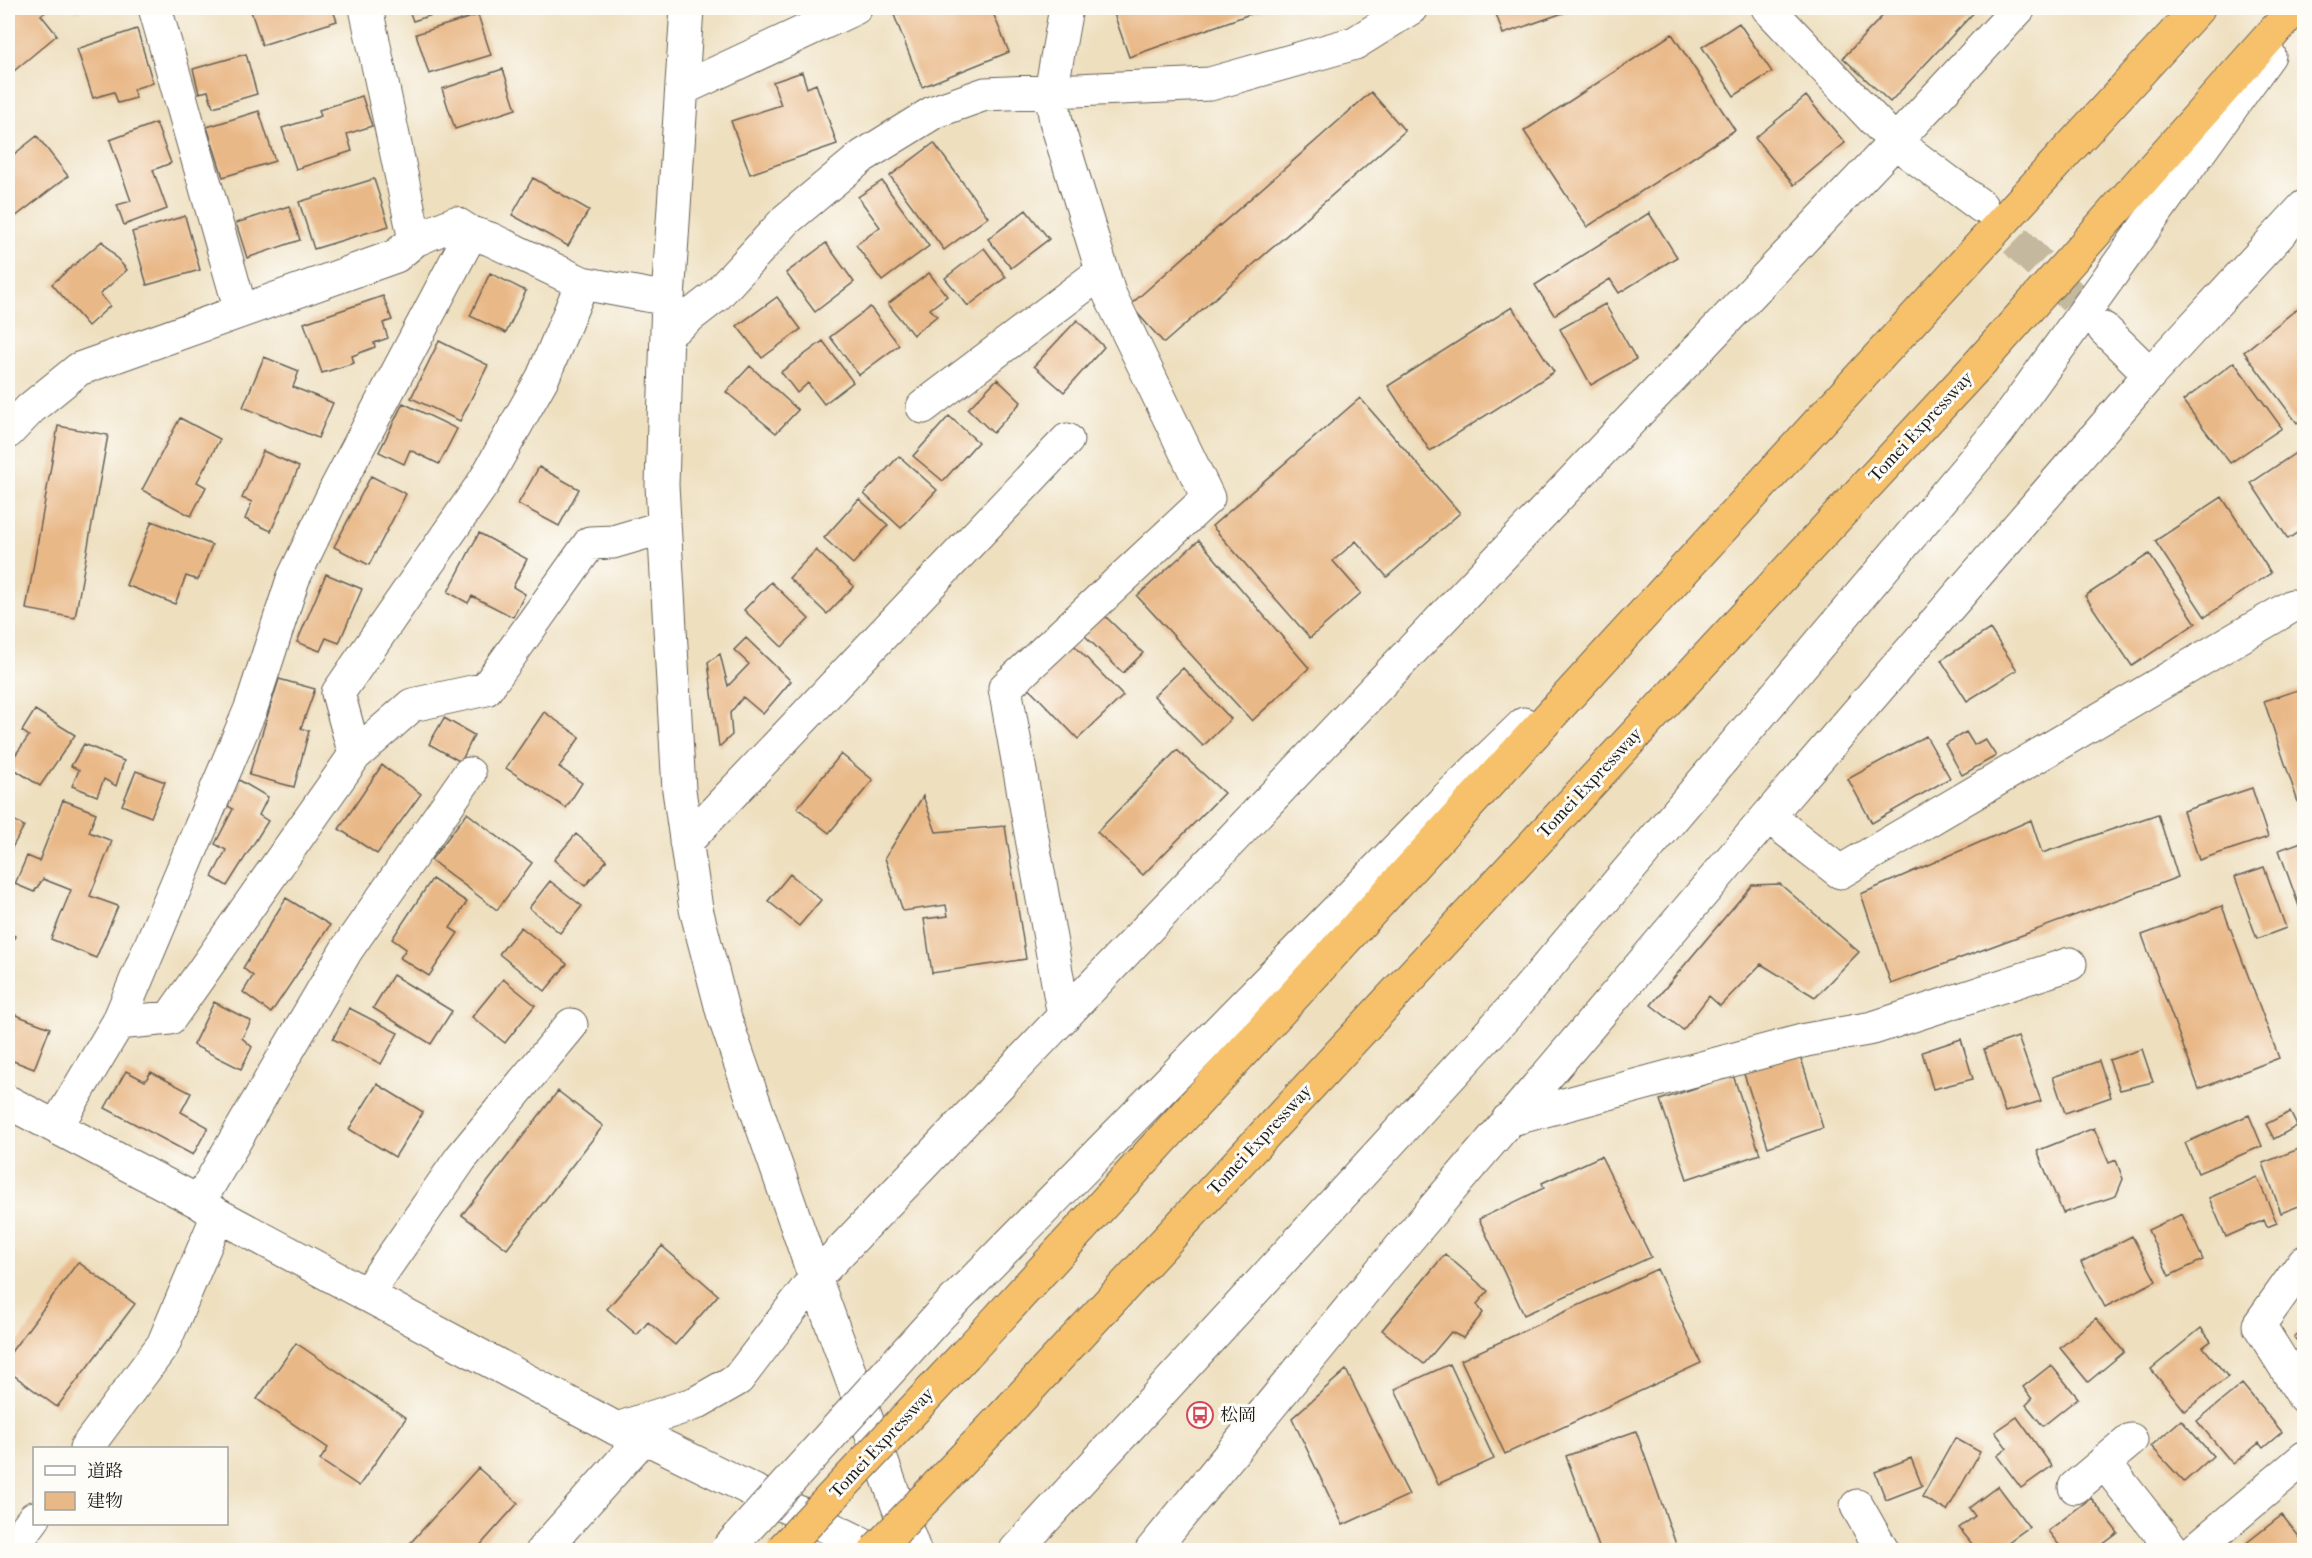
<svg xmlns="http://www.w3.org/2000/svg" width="2312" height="1558" viewBox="0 0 2312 1558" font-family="'IM FELL French Canon','Noto Serif JP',serif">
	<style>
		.building { fill: #e9b887 }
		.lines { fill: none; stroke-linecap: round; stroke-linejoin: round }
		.minor-tunnel { stroke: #c4b89e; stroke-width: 33; stroke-dasharray: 33 16; stroke-linecap: butt }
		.minor-casing { stroke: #666055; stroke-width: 35 }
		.highway-casing { stroke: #666055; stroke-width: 35 }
		.minor { stroke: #fff; stroke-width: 33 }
		.highway { stroke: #f6c16b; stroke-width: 33 }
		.minor-bridge-casing { stroke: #666055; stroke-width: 35; stroke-linecap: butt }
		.highway-bridge-casing { stroke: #666055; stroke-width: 35; stroke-linecap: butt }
		.minor-bridge { stroke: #fff; stroke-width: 33 }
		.highway-bridge { stroke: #f6c16b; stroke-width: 33 }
		.labels { text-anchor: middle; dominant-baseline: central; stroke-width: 6; stroke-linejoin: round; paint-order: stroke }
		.street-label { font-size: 18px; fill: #1c1c1c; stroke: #fdfcf7 }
		.poi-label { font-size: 18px; fill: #1c1c1c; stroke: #fdfcf7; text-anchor: start }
	</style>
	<rect width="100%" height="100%" fill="#fdfcf7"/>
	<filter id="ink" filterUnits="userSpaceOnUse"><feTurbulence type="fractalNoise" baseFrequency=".0167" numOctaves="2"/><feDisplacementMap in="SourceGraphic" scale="12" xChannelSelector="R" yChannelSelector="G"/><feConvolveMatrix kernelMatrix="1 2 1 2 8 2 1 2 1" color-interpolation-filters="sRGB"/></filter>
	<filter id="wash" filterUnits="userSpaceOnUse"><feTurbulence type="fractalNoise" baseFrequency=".008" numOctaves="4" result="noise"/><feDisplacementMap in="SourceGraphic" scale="24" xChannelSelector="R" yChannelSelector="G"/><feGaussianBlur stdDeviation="1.35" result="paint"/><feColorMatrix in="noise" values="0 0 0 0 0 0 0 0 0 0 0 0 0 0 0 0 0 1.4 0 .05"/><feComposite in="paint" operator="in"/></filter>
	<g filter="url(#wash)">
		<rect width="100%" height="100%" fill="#eedfbf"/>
		<g id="blocks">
			<path class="building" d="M10,8H51L41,15L57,35L8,76V10Z
				M75,8H89L76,12Z
				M250,8H332L337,21L262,45Z
				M408,8H454L413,21Z
				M914,8H991L1009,52L922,87L894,15Z
				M1112,8H1267L1129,57Z
				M1494,8H1577L1503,34Z
				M1890,8H1978L1890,102L1843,58Z
				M478,15L491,55L429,74L416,34Z
				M1739,23L1772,72L1734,96L1702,47Z
				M137,29L153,83L133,89L136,98L118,103L114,92L93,98L77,49Z
				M1672,34L1735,130L1587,227L1524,131Z
				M246,54L257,94L213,107L208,91L199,93L193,69Z
				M503,69L516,109L455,129L442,89Z
				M802,72L807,88L816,84L837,144L750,174L731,121L781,105L773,82Z
				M1371,92L1405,131L1164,343L1130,305Z
				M362,96L372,126L347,134L352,151L296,169L282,128L321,116L319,110Z
				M1806,96L1845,143L1794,185L1755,138Z
				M259,111L275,161L223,177L207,127Z
				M156,123L171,163L153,170L167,209L124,225L117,205L131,201L110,140Z
				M37,136L68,176L15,217L8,208V159Z
				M934,143L988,217L944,250L890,176Z
				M533,178L589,210L568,246L512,215Z
				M374,179L389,226L314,249L299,202Z
				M882,181L929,246L882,281L856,245L880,227L858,197Z
				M289,206L300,240L247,258L236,223Z
				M1026,210L1049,239L1011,268L988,239Z
				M1649,213L1677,257L1619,293L1610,279L1554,315L1535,285Z
				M185,216L200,270L147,285L132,232Z
				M102,241L127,270L100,294L110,306L88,326L52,284Z
				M826,243L854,282L815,312L786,273Z
				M984,248L1006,277L968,306L945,278Z
				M490,273L526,291L506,333L470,316Z
				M929,273L947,296L930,309L937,316L913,335L888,304Z
				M383,296L392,320L383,323L388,338L374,343L375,347L352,356L354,363L322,373L304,323Z
				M777,297L801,329L762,358L737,326Z
				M2304,303V417L2297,423L2244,352Z
				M1605,304L1636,359L1591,385L1560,329Z
				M870,307L899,345L859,375L830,337Z
				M1512,307L1554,372L1430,451L1388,386Z
				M1077,320L1104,347L1064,392L1034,366Z
				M439,341L488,365L460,421L411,398Z
				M823,341L853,382L824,404L808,383L797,393L781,372Z
				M264,357L299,371L293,387L333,403L318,438L243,407Z
				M2234,362L2282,428L2230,463L2183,401Z
				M750,366L798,410L776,433L726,392Z
				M997,379L1021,402L993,433L968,409Z
				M1360,398L1460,513L1387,577L1356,541L1333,561L1361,593L1310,638L1212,526Z
				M403,403L457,429L439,464L410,450L404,464L379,452Z
				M949,416L978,442L943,481L913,456Z
				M180,418L220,439L197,482L206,487L191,516L142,490Z
				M58,426L108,435L75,618L26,609Z
				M263,451L299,467L271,531L245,519L252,502L242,498Z
				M2297,452L2304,464V528L2288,539L2251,483Z
				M899,456L937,490L901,528L864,494Z
				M539,467L579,489L559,526L518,504Z
				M371,476L406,494L369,565L334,547Z
				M2222,497L2271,573L2205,617L2155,541Z
				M859,499L888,525L853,564L824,538Z
				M152,521L212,545L198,580L186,576L175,604L126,585Z
				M479,533L527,559L513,587L525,594L513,617L472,596L468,603L448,592Z
				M1199,540L1309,668L1252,721L1137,596Z
				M816,550L854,586L827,614L789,578Z
				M2149,554L2196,623L2132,666L2085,596Z
				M326,574L362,589L339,643L326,638L320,651L297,642Z
				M771,582L809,619L782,647L744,610Z
				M1104,615L1143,653L1123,673L1084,635Z
				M1990,629L2017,670L1967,701L1941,660Z
				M746,638L791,681L763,714L743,697L730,713L732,735L719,747L708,662L720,654L728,686L749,664L734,650Z
				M1073,644L1123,696L1078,739L1028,687Z
				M1183,668L1231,719L1203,746L1154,696Z
				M279,679L315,689L301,728L309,731L294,787L249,775Z
				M2304,688V820L2264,701Z
				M35,710L75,735L40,786L8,765L29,736L22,731Z
				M544,712L580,737L559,767L582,783L566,808L506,768Z
				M444,718L474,735L461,762L429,744Z
				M1966,732L1974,745L1985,739L1996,756L1962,775L1945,744Z
				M1926,736L1950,778L1872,823L1848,779Z
				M84,744L124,761L116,786L104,779L97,796L72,786L79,770L71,766Z
				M1177,750L1224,793L1143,875L1097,832Z
				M841,754L873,780L829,833L797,808Z
				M382,765L421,794L377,854L339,829Z
				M136,771L165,782L151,817L122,805Z
				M239,780L268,797L259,815L268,821L227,886L212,877L226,850L215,844L233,809L225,804Z
				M2252,788L2268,837L2199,860L2183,811Z
				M923,796L936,832L1005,826L1026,959L932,973L924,919L948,916L946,905L903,911L885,858Z
				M63,800L96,813L89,832L112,841L90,896L118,906L96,958L51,939L71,890L43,879L34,892L15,884L27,856L39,861Z
				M467,813L532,863L497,910L431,860Z
				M2158,814L2178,877L1891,984L1861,894L2031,820L2042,853Z
				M8,817L24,826L8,855Z
				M576,834L607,860L585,886L554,860Z
				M2304,841V914L2302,915L2279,850Z
				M2264,867L2286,928L2257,939L2235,877Z
				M790,874L821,900L799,926L768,901Z
				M432,879L467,902L450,928L458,933L429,976L400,958L406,949L392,939Z
				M550,881L582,906L560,933L529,908Z
				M1780,884L1859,952L1815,997L1761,964L1720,1006L1709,996L1683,1030L1651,1005L1752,885Z
				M286,898L330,925L271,1013L243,992L253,976L243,968Z
				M2222,906L2279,1058L2199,1089L2142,935Z
				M521,927L567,964L545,991L499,954Z
				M8,932L15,936L8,951Z
				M393,975L452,1011L431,1044L373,1008Z
				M503,979L535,1005L505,1043L472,1017Z
				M214,1002L251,1021L242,1038L252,1047L241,1069L193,1045Z
				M349,1008L398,1033L381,1064L333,1039Z
				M8,1012L50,1028L34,1069L8,1059Z
				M2018,1037L2041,1101L2005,1112L1984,1049Z
				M1961,1039L1973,1079L1933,1089L1922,1052Z
				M2142,1049L2153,1082L2120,1090L2109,1060Z
				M1799,1052L1823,1128L1768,1147L1743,1071Z
				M2099,1061L2111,1097L2065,1113L2053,1077Z
				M126,1071L145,1081L151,1072L191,1093L181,1112L208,1127L193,1155L105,1108Z
				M1733,1075L1760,1154L1687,1179L1660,1100Z
				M377,1084L423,1112L395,1157L349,1129Z
				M558,1091L603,1126L507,1249L462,1215Z
				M2290,1112L2297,1126L2274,1139L2266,1124Z
				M2249,1115L2262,1146L2198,1173L2185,1143Z
				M2094,1128L2109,1163L2116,1160L2123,1179L2116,1196L2063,1213L2037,1151Z
				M2304,1147V1197L2303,1198L2304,1204L2281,1213L2263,1163Z
				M1601,1156L1651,1257L1524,1315L1479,1219L1544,1188L1542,1183Z
				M2257,1177L2277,1223L2267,1227L2264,1220L2226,1237L2209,1198Z
				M2182,1214L2203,1260L2169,1276L2148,1230Z
				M2132,1236L2156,1281L2105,1307L2081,1262Z
				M662,1246L718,1295L675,1345L648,1322L637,1335L607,1309Z
				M1445,1254L1488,1291L1477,1304L1483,1313L1463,1338L1451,1332L1424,1364L1382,1330Z
				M78,1262L135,1304L57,1407L8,1371V1356Z
				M1657,1269L1701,1363L1505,1454L1461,1360Z
				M2096,1318L2124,1352L2088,1382L2060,1348Z
				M2201,1328L2211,1341L2203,1347L2228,1377L2185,1411L2151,1369Z
				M2304,1329V1349L2294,1337Z
				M296,1343L406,1418L359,1486L320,1460L328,1448L257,1399Z
				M1450,1364L1494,1459L1438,1484L1395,1389Z
				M2051,1365L2078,1398L2043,1426L2026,1405L2032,1399L2023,1387Z
				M1346,1370L1409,1495L1343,1525L1292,1418Z
				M2242,1384L2282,1432L2263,1448L2259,1443L2233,1464L2197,1421Z
				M2017,1417L2052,1466L2021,1488L1997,1456L2007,1448L1995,1432Z
				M2181,1420L2213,1456L2184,1482L2151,1446Z
				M1636,1431L1678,1550H1600L1566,1456Z
				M1955,1438L1980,1452L1947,1511L1922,1497Z
				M1911,1458L1922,1486L1886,1500L1875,1472Z
				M478,1468L518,1503L476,1550H404Z
				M1998,1486L2029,1527L1997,1550H1977L1959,1528L1975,1516L1969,1508Z
				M2091,1498L2118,1533L2095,1550H2063L2048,1531Z
				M2282,1515L2304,1543V1550H2250L2245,1544Z"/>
		</g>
	</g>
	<g filter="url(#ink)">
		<use href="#blocks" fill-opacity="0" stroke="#666055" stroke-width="1.5"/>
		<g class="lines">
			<path class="minor-tunnel" d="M1981,206L2104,329"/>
			<defs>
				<path id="minor" d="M155,8L241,311
					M366,8L415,240
					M687,8L668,299L662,485L679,790L696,909L723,1013L815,1278L914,1550
					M1768,8L1895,142L1981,206
					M682,89L855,8
					M2104,329L2150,374
					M667,334L716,296L787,219L863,156L934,112L985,94L1210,84L1355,43L1411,8
					M923,407L1103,271
					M8,432L31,408L79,369L396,256L415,240L455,223L471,233L490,239L582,283L668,299
					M355,755L338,693L484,482L543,377L582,283
					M1768,816L1840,872L2292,606
					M686,842L1067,440
					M1064,1016L1005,688L1208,498L1109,293L1056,121L1051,92L1066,8
					M118,1023L251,708L293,579L336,489L471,233
					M8,1102L199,1202L218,1215L617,1429L644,1437L875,1550
					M1508,1120L1806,1040L1873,1028L2070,964
					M56,1127L118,1023L170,1018L355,755L412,705L486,689L590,543L613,542L664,527
					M199,1202L347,949L469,774
					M2304,1262L2259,1325L2304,1397
					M366,1295L461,1158L571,1025
					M937,1318L1447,798L1524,724
					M617,1429L696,1403L738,1379L815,1278L1895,142L2019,8
					M86,1448L163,1345L218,1215
					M2104,1462L2173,1550
					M2075,1487L2131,1440
					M1857,1506L1882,1550
					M10,1550L34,1518
					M543,1550L644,1437
					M1016,1550L1510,1011L1998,432L2269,55
					M1152,1550L1385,1266L1768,816L2150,374L2304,207
					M2195,1550L2304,1458"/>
				<path id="highway" d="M965,1355L2198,8
					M1012,1407L1977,366L2295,8"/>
			</defs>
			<use href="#minor" class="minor-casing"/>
			<use href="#highway" class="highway-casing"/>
			<use href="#minor" class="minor"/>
			<use href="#highway" class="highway"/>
			<defs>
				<path id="minor-bridge" d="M727,1550L937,1318"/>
				<path id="highway-bridge" d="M782,1550L965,1355
					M876,1550L1012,1407"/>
			</defs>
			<use href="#minor-bridge" class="minor-bridge-casing"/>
			<use href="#highway-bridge" class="highway-bridge-casing"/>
			<use href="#minor-bridge" class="minor-bridge"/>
			<use href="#highway-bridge" class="highway-bridge"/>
		</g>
	</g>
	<defs>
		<symbol id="bus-ring" viewBox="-11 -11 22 22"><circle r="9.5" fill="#fdfcf7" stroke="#d1495b" stroke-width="1.5"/><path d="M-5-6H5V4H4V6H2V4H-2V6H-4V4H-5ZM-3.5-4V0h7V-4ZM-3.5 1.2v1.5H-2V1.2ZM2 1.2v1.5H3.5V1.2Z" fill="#d1495b"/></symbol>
	</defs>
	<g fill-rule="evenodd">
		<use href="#bus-ring" x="1185" y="1400" width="30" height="30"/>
	</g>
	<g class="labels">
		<g class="street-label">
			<text transform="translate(1921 427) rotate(-47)">Tomei Expressway</text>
			<text transform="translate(1590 783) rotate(-47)">Tomei Expressway</text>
			<text transform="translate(1260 1140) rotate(-47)">Tomei Expressway</text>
			<text transform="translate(882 1443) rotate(-47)">Tomei Expressway</text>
		</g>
		<g class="poi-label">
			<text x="1220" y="1415">松岡</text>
		</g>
	</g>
	<rect width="2312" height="1558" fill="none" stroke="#fdfcf7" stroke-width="30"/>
	<rect x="33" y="1447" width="195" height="78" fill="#fdfcf7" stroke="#a3a29f" stroke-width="1.5"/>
	<rect x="45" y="1466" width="30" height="9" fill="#ffffff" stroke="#a3a29f" stroke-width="1.5"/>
	<text x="87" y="1477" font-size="18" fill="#1c1c1c">道路</text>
	<rect x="45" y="1492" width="30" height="18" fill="#e9b887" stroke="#a3a29f" stroke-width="1.5"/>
	<text x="87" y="1507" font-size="18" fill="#1c1c1c">建物</text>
</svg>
